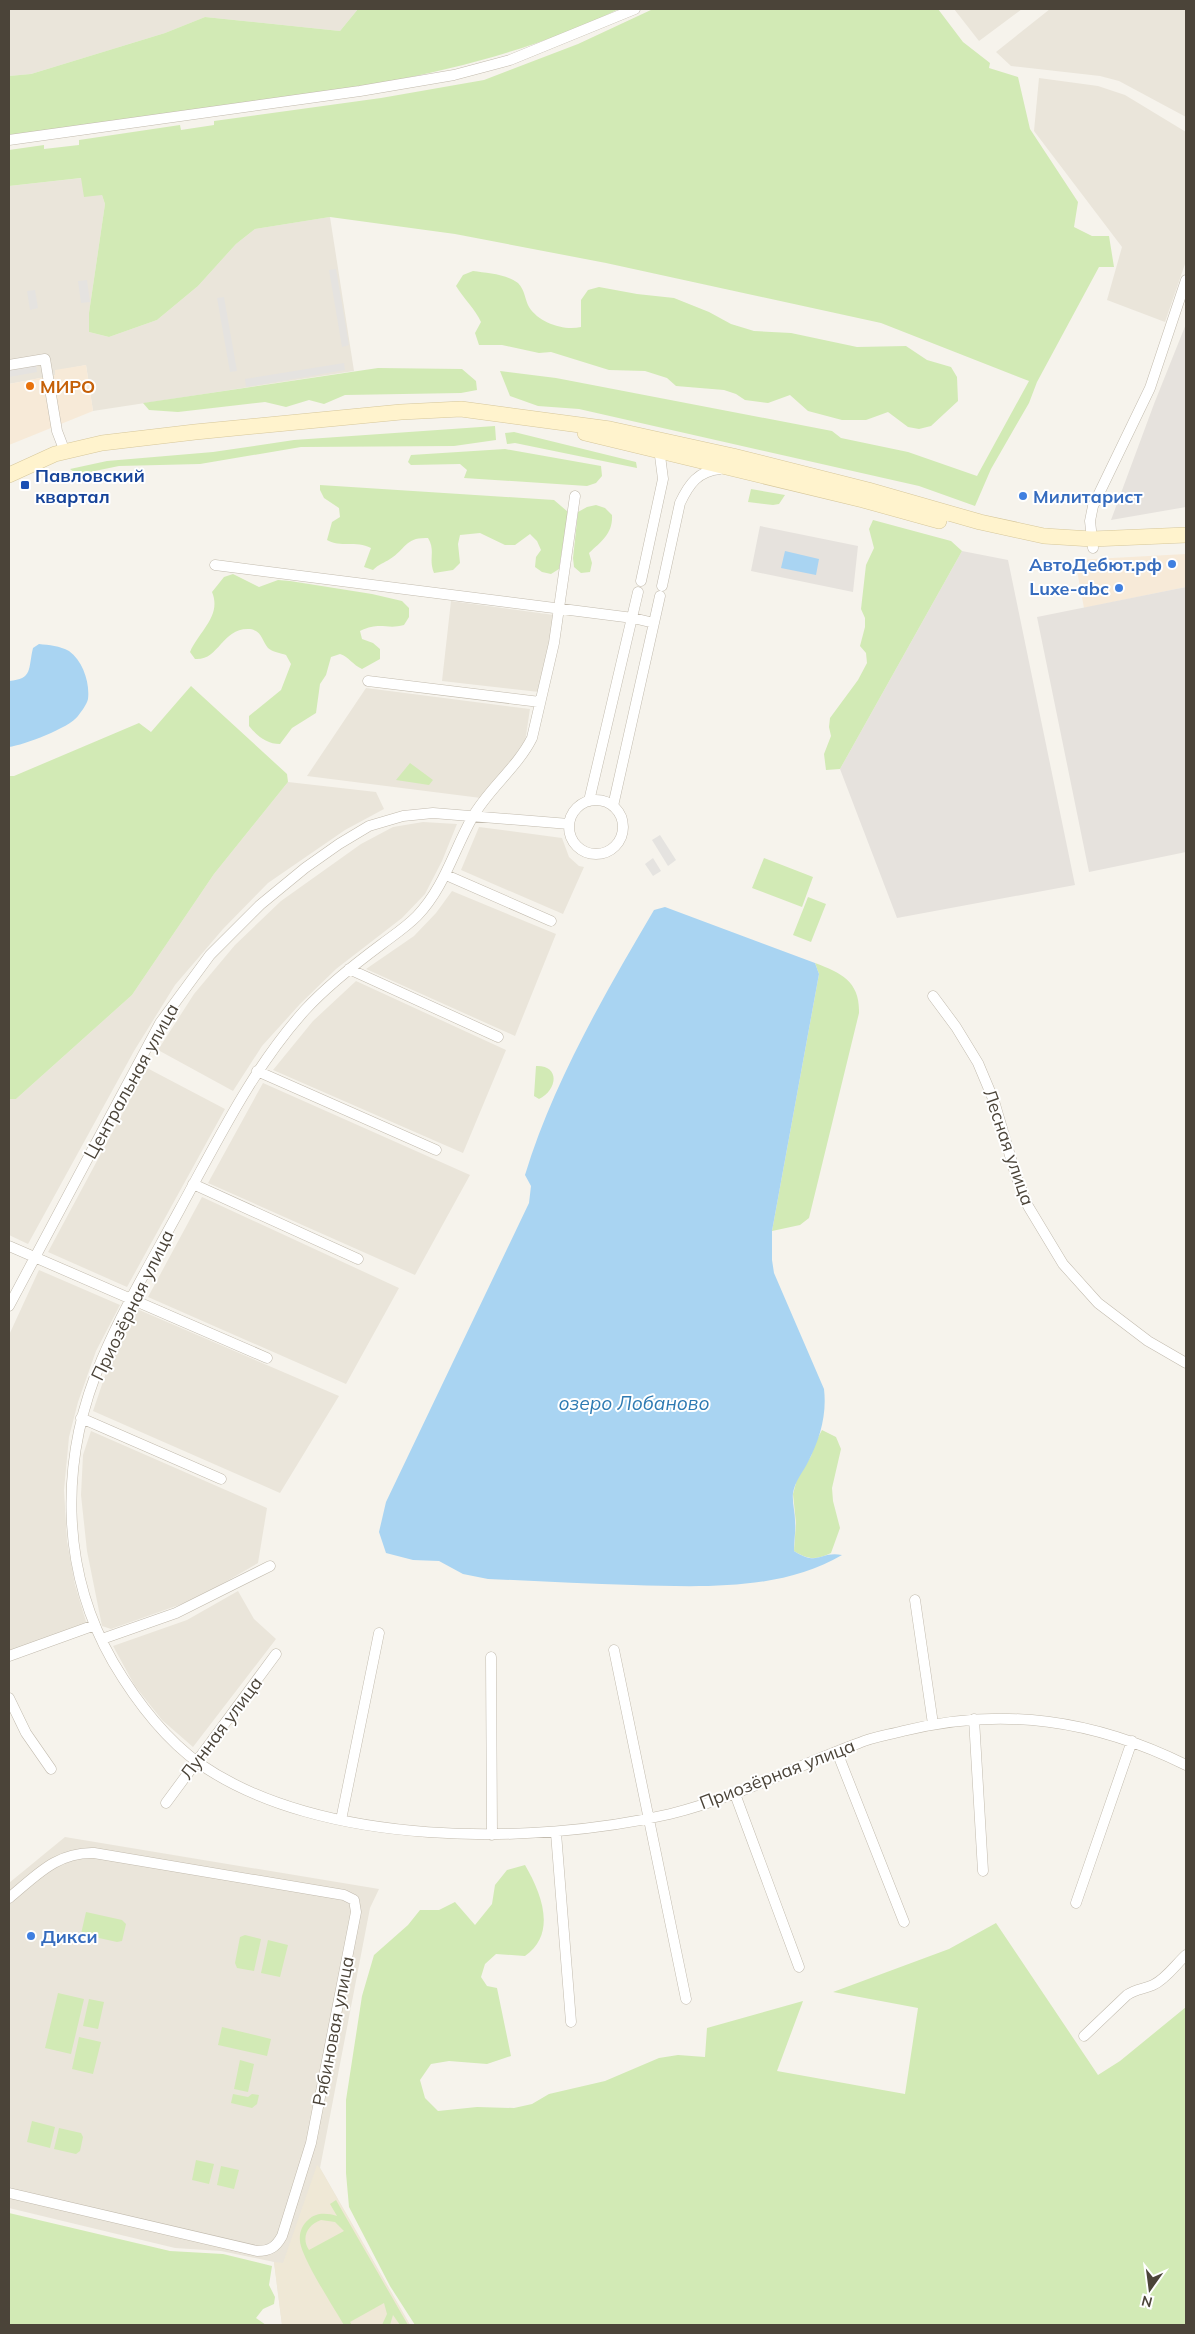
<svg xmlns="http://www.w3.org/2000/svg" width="1195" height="2334" viewBox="0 0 1195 2334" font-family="Mulish,sans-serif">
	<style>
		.residential { fill: #eae5da }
		.commercial { fill: #f7ead8 }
		.industrial { fill: #e6e2dd }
		.education { fill: #efe8d6 }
		.green { fill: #d2eab5; fill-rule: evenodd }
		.parking { fill: #e5e3e0 }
		.water { fill: #a9d4f2 }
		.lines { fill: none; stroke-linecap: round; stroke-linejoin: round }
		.minor-casing { stroke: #c2bbae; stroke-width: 11 }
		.secondary-casing { stroke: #d6c79b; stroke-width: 16 }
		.minor { stroke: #fff; stroke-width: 10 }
		.secondary { stroke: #fff3cd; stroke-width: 15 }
		.food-dot { fill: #e8710a; stroke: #fff; stroke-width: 2 }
		.transit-dot { fill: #1a4fb4; stroke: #fff; stroke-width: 2 }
		.shop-dot { fill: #3f7fe0; stroke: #fff; stroke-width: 2 }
		.labels { text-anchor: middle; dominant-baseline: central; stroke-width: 4; stroke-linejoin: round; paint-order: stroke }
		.food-label { font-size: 18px; font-weight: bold; fill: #c56008; stroke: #fff; text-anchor: start }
		.transit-label { font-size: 18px; font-weight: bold; fill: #164399; stroke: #fff; text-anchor: start }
		.shop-label { font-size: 18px; font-weight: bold; fill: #366cbe; stroke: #fff; text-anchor: start }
		.street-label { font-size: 18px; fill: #4b4439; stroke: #fff }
		.water-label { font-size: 19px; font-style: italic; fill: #2e7ab2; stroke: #fff }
	</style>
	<rect width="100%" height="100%" fill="#f6f3ec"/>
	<path class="residential" d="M9,9H358L340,31L205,17L165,33L31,74L9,76Z
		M954,9H1022L979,41Z
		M1050,9H1186V117L1119,81L1100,76L1011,66L996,52Z
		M1039,78L1098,86L1125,95L1186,132V261L1165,322L1107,300L1122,247L1034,131Z
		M82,178L102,195L105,204L89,313V332L109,337L157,320L198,286L236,244L255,229L330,217L354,371L93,411L86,365L55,371L56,375L9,384V186Z
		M451,601L554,615L551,643L539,692L442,681Z
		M366,688L530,709L525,742L481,798L307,776Z
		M288,782L376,792L384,809L345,830L268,883L223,929L175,985L134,1051L28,1244L9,1235V1099H16L132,995L214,874Z
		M423,822L457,824L442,861L425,894L402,918L336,969L300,1004L262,1046L233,1091L158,1050L194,994L235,945L281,901L361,844L393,827Z
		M479,827L562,838L569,857L579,866L584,867L563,914L461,870Z
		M452,891L556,934L515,1036L366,969L414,936L436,913Z
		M356,981L506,1050L463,1153L273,1070L313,1021Z
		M147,1068L225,1109L127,1287L48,1252Z
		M263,1083L470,1175L415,1275L208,1183Z
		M202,1197L399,1288L346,1384L148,1297Z
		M39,1270L120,1305L96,1351L78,1402L69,1437L64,1490L67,1541L75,1585L87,1625L9,1653V1335Z
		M137,1309L339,1396L280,1493L93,1411L110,1361Z
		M91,1431L267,1508L258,1563L196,1599L111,1629L102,1626L87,1551L81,1495L83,1455Z
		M238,1591L254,1619L276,1639L193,1747L162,1720L135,1686L113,1646L187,1620Z
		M65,1837L379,1889L370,1908L320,2168L410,2325H282L274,2262L221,2251L175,2248L9,2208V1883Z"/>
	<path class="commercial" d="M86,365L93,411L9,445V384L55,375V370Z
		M1186,554V587L1084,608L1075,560Z"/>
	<path class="industrial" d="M1186,324V507L1111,520L1154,404Z
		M760,526L858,546L853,592L751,571Z
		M962,551L1008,560L1075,885L897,918L840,769Z
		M1186,587V852L1089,872L1037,617Z"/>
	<path class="education" d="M317,2165L320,2168L410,2325H282L274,2262L283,2263Z"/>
	<path class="green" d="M358,9H619C500,67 374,86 244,104C166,115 87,126 9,137V76L31,74L165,33L205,17L340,31Z
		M653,9H938L963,42L990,63L989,68L1018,77L1030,129L1078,202L1074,227L1092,236H1109L1114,267H1099L1037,382L1029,403L991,469L975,506L919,486L579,409L538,406L510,396L500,371L556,378L832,431L841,438L908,452L977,476L1029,381L881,323L606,263L455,234L330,217L255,229L236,244L198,286L157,320L109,337L89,332V313L105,204L102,195L84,197L81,178L9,186V150L44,145V149L79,145V140L180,125L181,130L214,125V121L381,98L484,80L578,44Z
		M473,271C487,273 506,274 518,283C525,290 525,300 529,307C539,323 564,331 581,327V300L588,290L599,287L637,294L674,298L709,312L731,324L754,331L791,333L857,347L906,346L927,360L951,367L957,377L958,401L931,426L919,429L908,427L888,412L866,420H842L808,411L790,395L768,403L745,400L736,394L724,390L676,386L667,378L645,371L609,370L551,352L539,353L502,345H479L475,333L481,322C475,309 464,299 456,286L463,275Z
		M378,368L462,369L476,381L477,390L461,393L345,395L324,404L309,400L286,407L265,402L178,412L149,410L143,403Z
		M495,426L496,440L454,446L301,447L200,464L119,466L85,473H75L70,469L107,461L213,452L294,440Z
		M514,432L636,462L637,468L515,443L507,444L505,433Z
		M505,449L601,466L602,476L596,483L587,486L464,478L467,470L460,464L411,465L408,462L411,455Z
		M320,485L554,500L568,512L559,569L551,574L542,572L535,567L536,557L541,550L537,541L530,534L515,545H505L480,533L460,535L458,544L460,563L453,570L434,573C428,559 436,551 428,538C405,537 406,549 390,559C384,563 379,564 373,570L364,567L371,548C356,540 340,548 327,540L332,522L340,517L339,508L324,498L320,490Z
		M751,489L785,495L779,504L773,505L748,502Z
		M596,505L605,508L612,515C613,533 602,541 589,553L592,563L590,572L581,573L574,567L573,558L578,512L587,507Z
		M873,520L951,541L962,551L840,769L826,770L824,754L831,736L829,727L830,718L858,680L867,663L866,653L860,646L865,627V618L861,609L866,565L874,548L869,529Z
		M233,574L259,587L278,580L290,581L372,594L402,601L409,608V617L404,625C386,630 381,621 360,631L362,639L373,643L380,649V659L362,669C353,665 349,657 340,654L331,657L326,675L320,684L316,713L292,728L280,744C267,744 257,736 249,726V716L281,690L291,664L286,655C281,653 272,652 268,648C262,641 262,631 250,629C222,627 219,661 195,659L190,652C199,631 222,616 212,592L224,577Z
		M191,686L287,774L288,782L214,874L132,995L16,1099H9V776H14L139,723L151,732Z
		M410,763L433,780L429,785L396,780Z
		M764,858L813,877L802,907L752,888Z
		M808,897L826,904L811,942L793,935Z
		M815,963C842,973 860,982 859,1013L809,1218L800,1225L772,1231L819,974Z
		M536,1066C561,1065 557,1091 539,1099L534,1096Z
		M822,1430L836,1437L841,1449L832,1488L833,1501L840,1528L831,1553C816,1560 808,1560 794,1551L796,1523L793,1494L797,1479L811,1456L815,1443Z
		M525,1865C542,1894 557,1934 525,1956L496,1954L485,1964L481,1977L487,1986L497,1988L511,2056L487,2064L449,2061L431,2064L420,2080L425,2098L438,2111L477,2107L514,2108L532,2104L549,2094L605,2081L659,2058L678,2055L705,2057L707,2028L803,2001L777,2071L905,2094L918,2008L833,1992L949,1949L996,1923L1098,2075L1120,2061L1186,2007V2325H415L390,2286L349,2207L346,2173V2100L362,1996L374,1955L408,1925L420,1910H439L455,1902L475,1925L492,1904L495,1885L507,1870Z
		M86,1912L122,1920L126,1924L122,1941L117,1942L81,1934Z
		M245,1935L261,1939L254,1971L237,1968L235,1963L240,1937Z
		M268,1940L288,1945L280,1977L261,1973Z
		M58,1993L84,1999L71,2054L45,2048Z
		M89,1999L104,2002L98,2029L83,2026Z
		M222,2027L271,2039L267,2056L218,2045Z
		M79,2037L101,2042L93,2074L72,2069Z
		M240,2060L254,2064L248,2092L234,2089Z
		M233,2094L248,2097L252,2094L259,2095L257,2104L252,2108L231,2103Z
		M32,2121L55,2127L50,2148L27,2142Z
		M59,2128L81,2133L83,2137L80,2151L76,2154L54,2149Z
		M196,2160L214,2164L209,2184L192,2180Z
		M221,2166L239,2170L234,2189L217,2185Z
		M336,2200L408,2325H400L393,2315L390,2325H382L387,2314L384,2303L350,2322L352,2325H344C334,2308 301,2257 300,2241C299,2233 302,2225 308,2220C316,2212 327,2213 337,2216L330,2204ZM321,2220L335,2222L344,2231L309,2250C301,2238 307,2225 321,2220Z
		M9,2213L170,2251L223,2254L272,2266L269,2285L275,2297L274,2304L263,2309L256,2318L266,2325H9Z"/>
	<path class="parking" d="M336,269L349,345L342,347L329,270Z
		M87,280L90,302L81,303L78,281Z
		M35,290L38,308L30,310L27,291Z
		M224,297L237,371L230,372L217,298Z
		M344,363L345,370L246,387L245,379Z
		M36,365L37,372L9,377V370Z
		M660,835L676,860L668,866L652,840Z
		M653,858L661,871L653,876L645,864Z"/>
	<path class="water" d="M785,551L819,559L816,575L781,568Z
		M39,644C49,645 60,646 69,651C83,661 90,683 88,699C87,704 81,712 78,716C69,728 24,745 9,747V681C33,679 28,669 33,648Z
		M665,907L815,963L819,974L772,1231V1260L774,1273L824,1389C827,1415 820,1439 808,1462C803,1472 795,1481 793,1493C792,1502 795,1512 795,1520C796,1530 794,1541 794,1551C819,1567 819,1551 842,1555C782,1591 700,1587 633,1585C585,1584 537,1581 488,1579L463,1574L439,1561L413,1560L386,1553L379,1532L386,1502L529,1203L531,1186L525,1175C553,1083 605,993 654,910Z"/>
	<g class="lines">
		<defs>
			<path id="minor" d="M9,140L360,91L454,75L510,60L635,9
				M9,365L45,359L57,431L65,452
				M575,496L554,643L532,738C517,768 488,789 472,818C453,852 444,888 417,916C406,927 394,935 382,944C355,964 328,985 305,1010C252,1069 218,1140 180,1209C153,1259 124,1307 102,1359C60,1457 59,1568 113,1662C136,1701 164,1738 200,1764C320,1847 532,1846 670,1814C736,1798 796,1766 859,1743C873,1737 888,1735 903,1731C1003,1706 1095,1720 1186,1765
				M1093,548L1090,521L1093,506L1150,388L1186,280
				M215,565L633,618L654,623
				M641,581L663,479L659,448
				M662,586L680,503C689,484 698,471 720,469
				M368,681L540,702
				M569 827a27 27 0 1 1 54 0a27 27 0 1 1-54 0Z
				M589,801L638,592
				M613,806L660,596
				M446,875L551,921
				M349,969L498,1037
				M933,996L956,1027L978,1063L994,1101L1016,1176L1028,1206L1063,1264L1098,1303L1148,1341L1186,1363
				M257,1071L436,1150
				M193,1184L358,1259
				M9,1246L267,1358
				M9,1306L160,1023L210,955L260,905L305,868L339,844L369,826L403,816L433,813L569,824
				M81,1418L221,1479
				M915,1600L933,1724
				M102,1639L176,1613L270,1566
				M614,1650L686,1999
				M9,1656L95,1625
				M491,1657L492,1835
				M9,1698L26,1733L51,1769
				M974,1719L983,1871
				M837,1752L904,1922
				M735,1794L799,1967
				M166,1803L276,1654
				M341,1820L379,1633
				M556,1833L571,2022
				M9,1898C36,1876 56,1852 94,1853L344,1895L354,1900L356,1912L311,2143L282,2236C276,2247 270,2251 257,2251L9,2193
				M1076,1903L1132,1741
				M1084,2036L1127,1995C1136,1989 1144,1989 1153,1985C1166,1979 1176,1964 1186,1955"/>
			<path id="secondary" d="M585,433L863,500L939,521
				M9,475L55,454L102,443L195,432L401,412L461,409L610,429L733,456L868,490L980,522L1044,536L1092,539L1186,535"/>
		</defs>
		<use href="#minor" class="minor-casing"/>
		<use href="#secondary" class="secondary-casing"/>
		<use href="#minor" class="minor"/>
		<use href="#secondary" class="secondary"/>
	</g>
	<circle class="food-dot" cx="30" cy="386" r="5"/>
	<rect class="transit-dot" x="20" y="480" width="10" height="10" rx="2.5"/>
	<g class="shop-dot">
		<circle cx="1023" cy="496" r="5"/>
		<circle cx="1172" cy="564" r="5"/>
		<circle cx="1119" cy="588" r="5"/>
		<circle cx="31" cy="1936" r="5"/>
	</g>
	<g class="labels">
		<g class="food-label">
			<text x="40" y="386">МИРО</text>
		</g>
		<g class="transit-label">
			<text x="35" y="475">Павловский<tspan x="35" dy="21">квартал</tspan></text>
		</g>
		<g class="shop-label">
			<text x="1033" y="496">Милитарист</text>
			<text x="1162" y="564" text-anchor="end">АвтоДебют.рф</text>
			<text x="1109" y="588" text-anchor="end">Luxe-abc</text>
			<text x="41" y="1936">Дикси</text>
		</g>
		<g class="street-label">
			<text transform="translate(131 1081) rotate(-61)">Центральная улица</text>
			<text transform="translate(1009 1147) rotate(71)">Лесная улица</text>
			<text transform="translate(132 1305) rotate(-64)">Приозёрная улица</text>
			<text transform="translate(221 1728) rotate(-53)">Лунная улица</text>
			<text transform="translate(777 1774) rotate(-21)">Приозёрная улица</text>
			<text transform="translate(333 2031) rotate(-79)">Рябиновая улица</text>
		</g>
		<g class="water-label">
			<text x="634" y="1403">озеро Лобаново</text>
		</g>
	</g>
	<rect width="1195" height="2334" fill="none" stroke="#4b4439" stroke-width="20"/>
	<g transform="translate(1150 2289) rotate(194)" stroke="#ffffff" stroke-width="4" paint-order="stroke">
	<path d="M0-4L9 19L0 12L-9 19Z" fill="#4b4439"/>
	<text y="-8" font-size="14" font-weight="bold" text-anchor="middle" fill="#4b4439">N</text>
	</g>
</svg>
